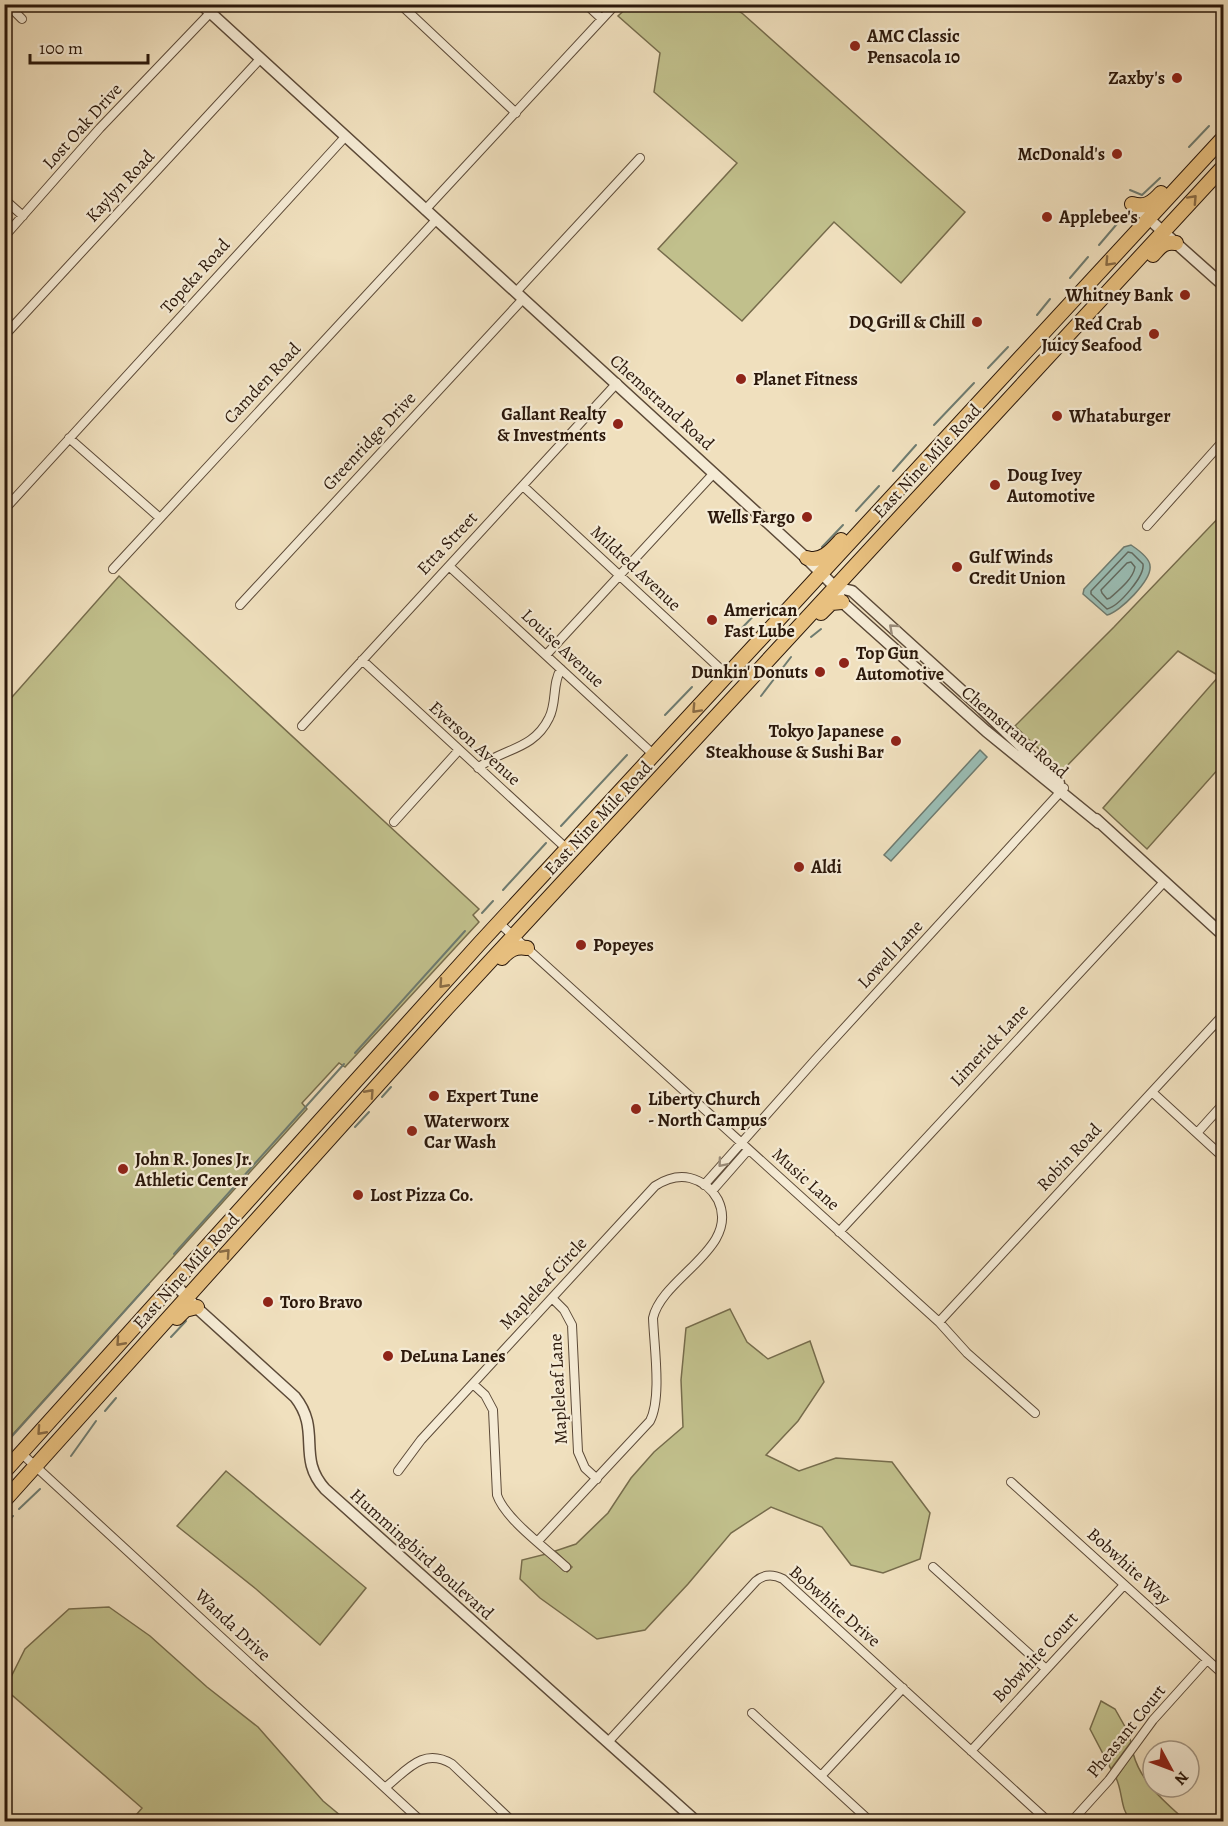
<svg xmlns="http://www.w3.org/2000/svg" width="1228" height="1826" viewBox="0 0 1228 1826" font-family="Alegreya,serif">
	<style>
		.green { fill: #c1c08c; stroke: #766c4c; stroke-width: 1.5 }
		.water { fill: #9abdb4; stroke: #6e7b70; stroke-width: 1.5 }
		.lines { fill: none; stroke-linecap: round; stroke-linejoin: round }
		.shore { stroke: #626a60; stroke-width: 1.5 }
		.stream { stroke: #6e7b70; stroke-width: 2 }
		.minor-casing { stroke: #5c4a38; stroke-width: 10 }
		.tertiary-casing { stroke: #5c4a38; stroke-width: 13 }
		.primary-casing { stroke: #2b180b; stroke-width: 16 }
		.minor { stroke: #f5ebd5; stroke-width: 8 }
		.tertiary { stroke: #f5ebd5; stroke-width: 10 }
		.primary { stroke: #e8c07f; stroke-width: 14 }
		.oneway { stroke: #8a6c45 }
		.oneway2 { stroke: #9a8c7a }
		.poi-dot { fill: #8f2418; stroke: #f5ebd5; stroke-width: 2 }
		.labels { text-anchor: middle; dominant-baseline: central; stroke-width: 4.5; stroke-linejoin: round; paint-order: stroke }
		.poi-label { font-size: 18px; font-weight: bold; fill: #2b180b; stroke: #f5ebd5; text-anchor: start }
		.street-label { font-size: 18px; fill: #2b180b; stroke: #f5ebd5 }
	</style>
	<rect width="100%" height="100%" fill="#f0e0be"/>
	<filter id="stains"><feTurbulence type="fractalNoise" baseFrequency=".00333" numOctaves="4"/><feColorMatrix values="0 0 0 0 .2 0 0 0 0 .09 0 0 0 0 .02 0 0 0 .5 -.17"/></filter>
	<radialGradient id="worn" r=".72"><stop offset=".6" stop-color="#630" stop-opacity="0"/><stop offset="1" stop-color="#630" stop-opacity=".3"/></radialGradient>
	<path class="green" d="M630,5H730L743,14L965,212L901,283L834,222L742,321L658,249L737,163L654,92L660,53L618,16Z
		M1223,513V757L1221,766L1147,849L1103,808L1219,676L1178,651L1062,771L1015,726L1114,627Z
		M119,576L479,909L473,915L479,922L345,1067L339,1063L302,1103L307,1109L5,1443V705Z
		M730,1309L747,1342L768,1359L810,1341L824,1382L798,1421L766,1455L799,1471L836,1458L892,1462L930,1513L920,1559L883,1573L851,1565L822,1527L771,1507L731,1533L688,1584L645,1630L597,1639L540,1598L520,1579L522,1560L546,1554L567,1572L572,1567L555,1551L576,1544L608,1513L631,1478L654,1452L683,1427L681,1380L686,1328Z
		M226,1471L366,1588L320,1645L256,1589L177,1526Z
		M109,1607L150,1636L207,1687L258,1727L323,1801L347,1821H131L142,1808L5,1689L25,1649L69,1609Z
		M1101,1701L1115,1709L1128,1732L1131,1742L1111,1769L1090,1729Z
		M1133,1753C1141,1783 1165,1802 1186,1821H1131C1120,1809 1123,1792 1116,1778Z"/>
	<path class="water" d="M1131,545C1137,549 1150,558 1150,566C1152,580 1120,612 1107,615L1083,594L1084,589L1124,547Z
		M980,750L987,757L891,861L884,855Z"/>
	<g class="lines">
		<path class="shore" d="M1128,552L1132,553L1143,564C1145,576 1119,606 1107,609L1091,594V591Z
			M1131,562L1135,567C1133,579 1119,590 1110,598L1107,599L1102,593L1101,590L1127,563Z"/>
		<path class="stream" d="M1189,147L1209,126
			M1130,190L1142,195L1160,178
			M1223,198L1224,197
			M1099,245L1122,218
			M1070,278L1088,257
			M1037,315L1050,299
			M988,368L1008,347
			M934,425L974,383
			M893,471L916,445
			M856,511L879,486
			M822,547L843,525
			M741,629L762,607L769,605
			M811,637L821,629
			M761,696L791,657
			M665,715L692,687
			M561,826L627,755
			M503,890L546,843
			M482,913L493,901
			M355,1053L465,931
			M382,1097L391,1087
			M355,1127L369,1112
			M174,1254L344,1064
			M171,1337L186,1321
			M105,1411L116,1398
			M4,1445L149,1284
			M71,1456L96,1421
			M19,1509L40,1489
			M4,1525L13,1516"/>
		<defs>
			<path id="minor" d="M7,4L22,19
				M400,4L516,113
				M586,4L602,19
				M4,199L23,216
				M425,210L616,4
				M4,237L100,128L210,13
				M516,292L640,158
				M4,336L260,59
				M69,438L160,518
				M523,486L727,675
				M4,510L345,137
				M1147,526L1224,440
				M449,566L654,755
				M113,569L436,220
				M240,605L523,299
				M546,655L714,473
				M362,660L567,849
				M302,726L617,383
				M478,768C502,748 533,751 549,718C557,703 552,683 561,669
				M394,822L459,750
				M499,923L939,1322L967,1353L1035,1413
				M1152,1092L1224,1158
				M1197,1133L1224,1103
				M704,1185L815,1060L1064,788
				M712,1191L748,1150
				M839,1232L1164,882
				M552,1298L564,1310L572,1325L578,1452L585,1468L597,1479
				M939,1322L1224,1014
				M473,1384L485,1395L493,1410L497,1495C505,1519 547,1549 566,1567
				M21,1453L422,1822
				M398,1471L421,1440L655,1186C666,1179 677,1175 690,1178C702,1181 712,1189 718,1200C741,1248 662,1277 653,1318C654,1346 662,1398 650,1421L538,1541
				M1011,1482L1224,1675
				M933,1567L1046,1669
				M752,1713L871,1822
				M608,1742L756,1581C764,1574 773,1574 783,1579L1049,1822
				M971,1751L1124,1585
				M821,1776L903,1688
				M386,1787C407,1770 423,1747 452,1764L513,1822
				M1071,1822L1109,1780L1153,1720L1207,1660"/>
			<path id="tertiary" d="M201,4L804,556L835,587L842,602L986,731L1099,823
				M1132,204L1224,286
				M835,587L852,591L982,709L1059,783
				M1096,819L1224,936
				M173,1282L198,1309L295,1397C322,1431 296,1457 325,1489L697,1822"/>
			<path id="primary" d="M1132,204C1145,208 1152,203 1161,193
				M1153,255C1160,247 1164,241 1176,243
				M807,558C821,563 832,550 841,540
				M821,613L831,603L842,602
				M502,958C509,950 515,946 527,948
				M177,1318L185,1310L197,1307
				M4,1472L479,944L1224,137
				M4,1501L447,1008L1224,166"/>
		</defs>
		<use href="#minor" class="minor-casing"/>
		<use href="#tertiary" class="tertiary-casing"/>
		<use href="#primary" class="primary-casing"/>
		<use href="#minor" class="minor"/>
		<use href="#tertiary" class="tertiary"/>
		<use href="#primary" class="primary"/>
	</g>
	<defs><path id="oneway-chevron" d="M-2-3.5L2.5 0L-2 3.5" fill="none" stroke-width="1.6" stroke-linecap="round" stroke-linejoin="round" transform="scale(1.5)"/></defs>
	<g class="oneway">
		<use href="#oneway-chevron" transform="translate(1193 199) rotate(-47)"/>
		<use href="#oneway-chevron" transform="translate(1109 262) rotate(133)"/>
		<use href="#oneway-chevron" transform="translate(696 709) rotate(133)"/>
		<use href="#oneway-chevron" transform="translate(443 984) rotate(132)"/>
		<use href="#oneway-chevron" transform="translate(370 1093) rotate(-48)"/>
		<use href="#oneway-chevron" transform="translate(226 1253) rotate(-48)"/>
		<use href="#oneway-chevron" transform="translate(120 1342) rotate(132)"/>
		<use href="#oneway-chevron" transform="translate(41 1431) rotate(132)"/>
	</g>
	<g class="oneway2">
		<use href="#oneway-chevron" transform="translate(893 628) rotate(-138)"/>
		<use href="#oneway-chevron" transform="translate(722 1163) rotate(130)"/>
	</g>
	<g class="poi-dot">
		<circle cx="855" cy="46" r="6"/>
		<circle cx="1177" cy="78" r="6"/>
		<circle cx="1117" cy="154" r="6"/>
		<circle cx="1047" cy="217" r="6"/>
		<circle cx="1185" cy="295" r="6"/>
		<circle cx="977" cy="322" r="6"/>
		<circle cx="1154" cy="334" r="6"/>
		<circle cx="741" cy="379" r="6"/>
		<circle cx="1057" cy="416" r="6"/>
		<circle cx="618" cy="424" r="6"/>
		<circle cx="995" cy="485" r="6"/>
		<circle cx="807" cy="517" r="6"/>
		<circle cx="957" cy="567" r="6"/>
		<circle cx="712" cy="620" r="6"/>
		<circle cx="844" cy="663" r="6"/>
		<circle cx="820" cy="672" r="6"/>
		<circle cx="896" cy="741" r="6"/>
		<circle cx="799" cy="867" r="6"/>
		<circle cx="581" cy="945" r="6"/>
		<circle cx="434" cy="1096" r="6"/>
		<circle cx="636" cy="1109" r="6"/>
		<circle cx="412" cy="1131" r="6"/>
		<circle cx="123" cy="1169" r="6"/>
		<circle cx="358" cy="1195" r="6"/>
		<circle cx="268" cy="1302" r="6"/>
		<circle cx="388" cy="1356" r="6"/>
	</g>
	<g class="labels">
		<g class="poi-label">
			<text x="867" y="36">AMC Classic<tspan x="867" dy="21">Pensacola 10</tspan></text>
			<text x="1165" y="78" text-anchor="end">Zaxby's</text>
			<text x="1105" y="154" text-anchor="end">McDonald's</text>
			<text x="1059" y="217">Applebee's</text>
			<text x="1173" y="295" text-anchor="end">Whitney Bank</text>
			<text x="965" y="322" text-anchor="end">DQ Grill &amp; Chill</text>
			<text x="1142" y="324" text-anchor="end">Red Crab<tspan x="1142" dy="21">Juicy Seafood</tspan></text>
			<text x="753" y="379">Planet Fitness</text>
			<text x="606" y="414" text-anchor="end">Gallant Realty<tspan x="606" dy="21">&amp; Investments</tspan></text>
			<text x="1069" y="416">Whataburger</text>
			<text x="1007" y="475">Doug Ivey<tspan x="1007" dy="21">Automotive</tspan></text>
			<text x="795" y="517" text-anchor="end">Wells Fargo</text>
			<text x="969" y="557">Gulf Winds<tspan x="969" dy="21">Credit Union</tspan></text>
			<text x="724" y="610">American<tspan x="724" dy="21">Fast Lube</tspan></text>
			<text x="856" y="653">Top Gun<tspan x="856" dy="21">Automotive</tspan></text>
			<text x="808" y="672" text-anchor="end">Dunkin' Donuts</text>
			<text x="884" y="731" text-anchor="end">Tokyo Japanese<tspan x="884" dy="21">Steakhouse &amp; Sushi Bar</tspan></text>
			<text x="811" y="867">Aldi</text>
			<text x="593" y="945">Popeyes</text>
			<text x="446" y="1096">Expert Tune</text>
			<text x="648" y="1099">Liberty Church<tspan x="648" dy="21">- North Campus</tspan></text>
			<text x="424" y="1121">Waterworx<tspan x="424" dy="21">Car Wash</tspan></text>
			<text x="135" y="1159">John R. Jones Jr.<tspan x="135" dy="21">Athletic Center</tspan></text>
			<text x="370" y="1195">Lost Pizza Co.</text>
			<text x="280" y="1302">Toro Bravo</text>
			<text x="400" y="1356">DeLuna Lanes</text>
		</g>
		<g class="street-label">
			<text transform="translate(82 126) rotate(-48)">Lost Oak Drive</text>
			<text transform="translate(120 186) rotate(-47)">Kaylyn Road</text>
			<text transform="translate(195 276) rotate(-48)">Topeka Road</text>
			<text transform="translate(262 383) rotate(-47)">Camden Road</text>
			<text transform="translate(662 402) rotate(42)">Chemstrand Road</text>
			<text transform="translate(369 441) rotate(-47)">Greenridge Drive</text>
			<text transform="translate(927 461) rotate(-47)">East Nine Mile Road</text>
			<text transform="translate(447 543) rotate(-47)">Etta Street</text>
			<text transform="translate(636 568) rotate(43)">Mildred Avenue</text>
			<text transform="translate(563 648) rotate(43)">Louise Avenue</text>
			<text transform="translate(1015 732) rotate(40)">Chemstrand Road</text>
			<text transform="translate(475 743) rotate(42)">Everson Avenue</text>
			<text transform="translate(598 818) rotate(-47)">East Nine Mile Road</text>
			<text transform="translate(890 954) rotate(-47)">Lowell Lane</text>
			<text transform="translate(989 1045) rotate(-47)">Limerick Lane</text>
			<text transform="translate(1069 1157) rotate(-47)">Robin Road</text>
			<text transform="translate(806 1179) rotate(42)">Music Lane</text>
			<text transform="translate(186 1271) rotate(-48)">East Nine Mile Road</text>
			<text transform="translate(543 1283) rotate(-47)">Mapleleaf Circle</text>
			<text transform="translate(558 1389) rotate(-93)">Mapleleaf Lane</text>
			<text transform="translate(422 1554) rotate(42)">Hummingbird Boulevard</text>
			<text transform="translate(1129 1566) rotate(42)">Bobwhite Way</text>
			<text transform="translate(835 1606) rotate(41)">Bobwhite Drive</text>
			<text transform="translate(233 1625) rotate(43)">Wanda Drive</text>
			<text transform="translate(1035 1657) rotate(-47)">Bobwhite Court</text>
			<text transform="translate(1126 1731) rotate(-51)">Pheasant Court</text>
		</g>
	</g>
	<rect width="1228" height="1826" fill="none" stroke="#f0e0be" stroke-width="24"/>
	<rect x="6" y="6" width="1216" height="1814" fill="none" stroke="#2b180b" stroke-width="3"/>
	<rect x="12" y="12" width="1204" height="1802" fill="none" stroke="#2b180b" stroke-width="1.5"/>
	<g transform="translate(1171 1769) rotate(131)"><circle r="28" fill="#f5ebd5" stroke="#a49784" stroke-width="1.5"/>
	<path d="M0-4.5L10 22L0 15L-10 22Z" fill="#8f2418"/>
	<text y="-9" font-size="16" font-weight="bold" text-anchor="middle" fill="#2b180b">N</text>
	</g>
	<path d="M30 54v9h118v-9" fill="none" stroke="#2b180b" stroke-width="3"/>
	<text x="39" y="54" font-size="18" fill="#2b180b" stroke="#f5ebd5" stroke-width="4.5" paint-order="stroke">100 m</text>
	<rect width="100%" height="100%" filter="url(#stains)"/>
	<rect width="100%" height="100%" fill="url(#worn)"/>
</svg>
